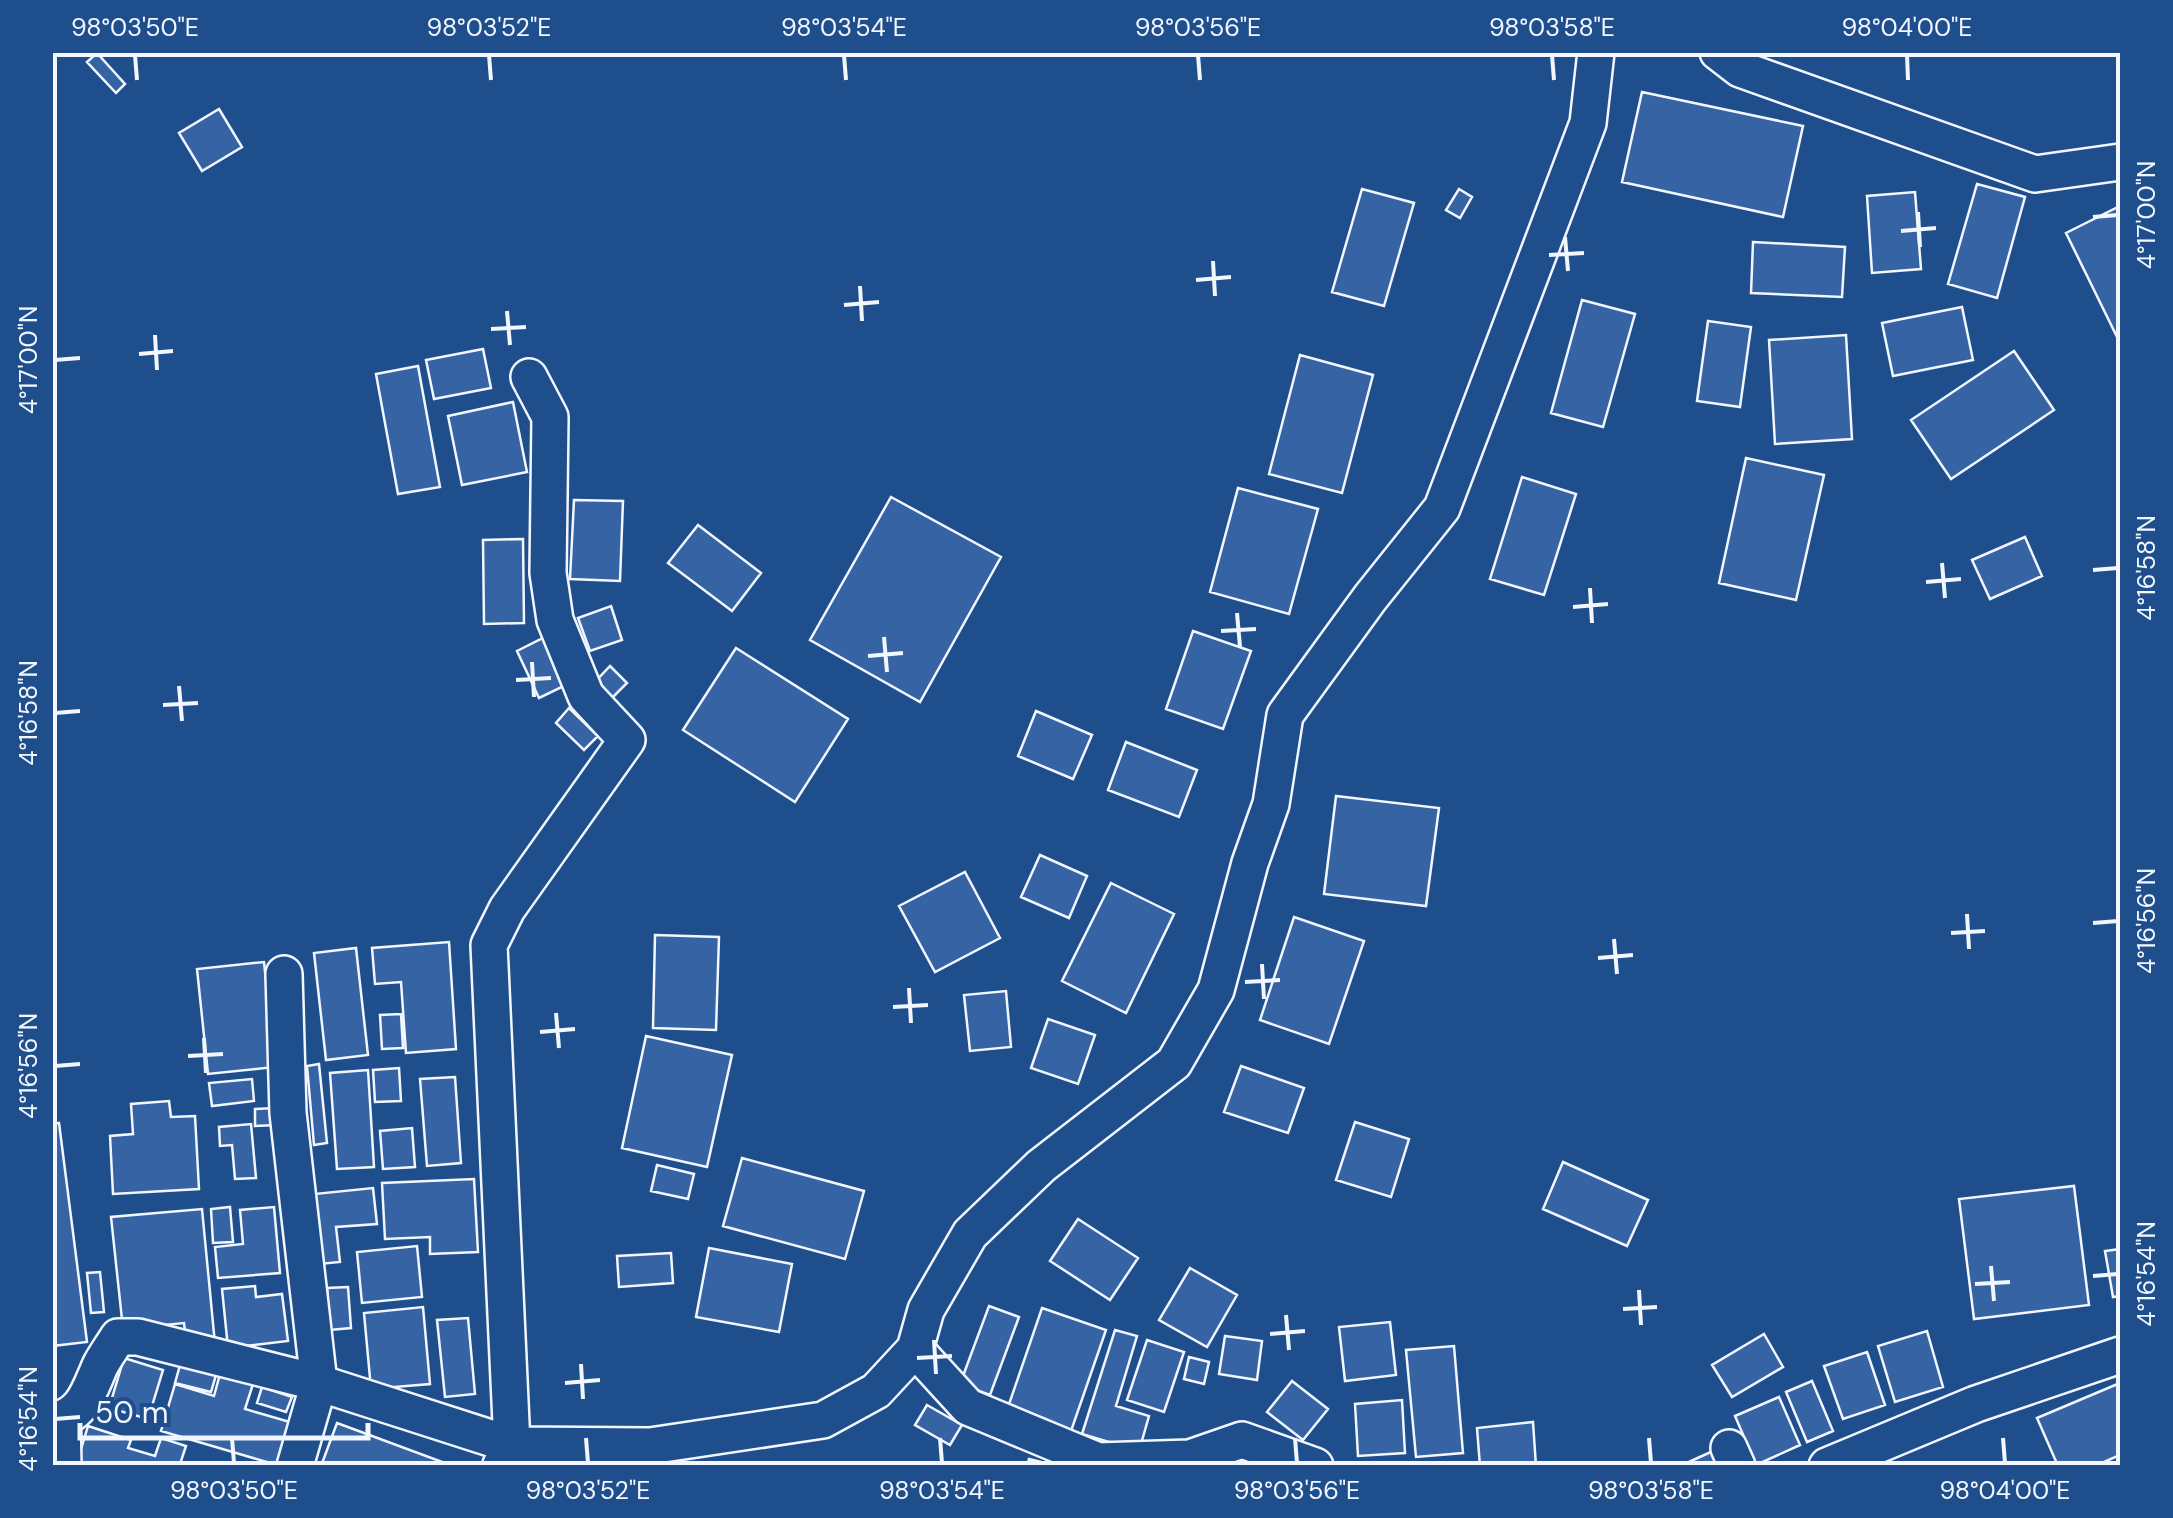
<svg xmlns="http://www.w3.org/2000/svg" width="2173" height="1518" viewBox="0 0 2173 1518" font-family="'DM Sans',sans-serif">
	<style>
		.building { fill: #3563a3; stroke: #f2f6ff; stroke-width: 2.5 }
		.lines { fill: none; stroke-linecap: round; stroke-linejoin: round }
		.street-casing { stroke: #f2f6ff; stroke-width: 40 }
		.street { stroke: #1f4e8c; stroke-width: 35 }
		.ticks { fill: none; stroke: #f2f6ff; stroke-width: 4 }
		.neatline { fill: none; stroke: #f2f6ff; stroke-width: 4 }
		.ticks-label { font-size: 25px; text-anchor: middle; fill: #f2f6ff }
	</style>
	<rect width="100%" height="100%" fill="#1f4e8c"/>
	<path class="building" d="M97,53L125,84L116,93L87,62Z
		M1642,92L1803,126L1783,217L1622,182Z
		M219,109L242,147L202,171L179,133Z
		M1977,184L2025,197L1997,298L1948,284Z
		M1362,189L1414,203L1384,306L1332,292Z
		M1459,189L1472,197L1460,218L1446,210Z
		M1915,192L1921,269L1872,273L1867,196Z
		M2120,206V343L2066,233Z
		M1753,242L1845,247L1842,297L1751,293Z
		M1582,300L1635,314L1603,427L1551,413Z
		M1962,307L1973,360L1893,376L1882,323Z
		M1708,321L1751,327L1740,407L1697,401Z
		M1846,335L1852,439L1775,444L1769,340Z
		M483,349L491,388L434,399L426,360Z
		M2014,351L2054,410L1951,479L1911,420Z
		M1300,355L1373,375L1342,493L1269,474Z
		M418,366L440,487L398,494L376,374Z
		M513,402L527,472L462,485L448,416Z
		M1746,458L1824,475L1796,600L1719,583Z
		M1522,477L1576,494L1544,595L1490,579Z
		M1238,488L1318,509L1289,614L1210,592Z
		M891,497L1001,557L920,702L810,640Z
		M574,500L623,501L620,581L570,579Z
		M698,525L761,573L732,611L668,563Z
		M2025,537L2042,576L1990,599L1972,560Z
		M523,539L524,623L484,624L483,540Z
		M611,606L622,640L590,651L578,618Z
		M1193,631L1251,651L1223,729L1166,709Z
		M543,638L566,685L539,698L517,651Z
		M736,648L848,719L795,802L683,730Z
		M610,666L627,683L611,699L594,683Z
		M569,708L598,736L584,750L556,723Z
		M1036,711L1092,735L1073,779L1018,756Z
		M1126,742L1197,770L1179,817L1108,790Z
		M1336,796L1439,808L1426,906L1324,894Z
		M1040,855L1087,876L1069,918L1021,897Z
		M965,872L1000,938L935,972L899,906Z
		M1111,883L1174,914L1126,1013L1062,981Z
		M1294,917L1364,941L1329,1044L1260,1020Z
		M655,935L719,937L716,1030L653,1028Z
		M449,942L456,1049L406,1053L401,982L375,984L372,948Z
		M356,948L368,1055L326,1060L314,953Z
		M264,962L275,1067L208,1074L197,969Z
		M1006,991L1011,1047L970,1051L964,995Z
		M401,1014L403,1048L382,1049L380,1015Z
		M1048,1019L1095,1035L1078,1084L1031,1068Z
		M646,1036L732,1055L707,1167L622,1148Z
		M319,1064L327,1143L314,1145L307,1066Z
		M1241,1066L1304,1088L1288,1133L1224,1112Z
		M399,1068L401,1101L375,1102L373,1070Z
		M368,1070L374,1167L337,1169L330,1073Z
		M455,1077L461,1163L427,1166L420,1079Z
		M252,1079L254,1101L212,1106L209,1083Z
		M169,1101L171,1117L195,1116L199,1189L113,1194L110,1136L133,1134L131,1104Z
		M276,1108L277,1125L255,1126V1109Z
		M1355,1122L1409,1139L1391,1197L1336,1180Z
		M59,1123L87,1342L52,1346V1124Z
		M251,1124L256,1178L235,1179L232,1145L220,1146L219,1127Z
		M412,1128L415,1167L383,1169L380,1131Z
		M742,1158L864,1191L845,1259L723,1226Z
		M1563,1162L1648,1200L1627,1246L1543,1209Z
		M657,1165L694,1174L688,1199L651,1191Z
		M474,1179L478,1252L430,1254V1237L385,1239L382,1183Z
		M2074,1186L2089,1305L1974,1319L1959,1199Z
		M373,1188L377,1224L336,1227L340,1262L320,1264L314,1194Z
		M230,1207L233,1242L213,1243L211,1209Z
		M274,1207L280,1273L218,1278L215,1247L243,1244L240,1210Z
		M202,1209L215,1344L187,1347L184,1323L123,1329L111,1217Z
		M1078,1219L1138,1258L1110,1300L1050,1261Z
		M417,1246L422,1297L362,1303L357,1252Z
		M709,1248L792,1264L779,1332L696,1317Z
		M2120,1249V1296L2113,1297L2105,1251Z
		M671,1253L673,1283L619,1287L617,1256Z
		M1190,1268L1237,1295L1207,1347L1159,1320Z
		M100,1272L104,1312L91,1313L87,1273Z
		M255,1286L256,1297L282,1294L288,1341L228,1348L222,1289Z
		M348,1287L351,1328L330,1330L327,1288Z
		M989,1306L1019,1317L990,1395L960,1384Z
		M423,1307L430,1384L371,1389L364,1313Z
		M1042,1308L1106,1330L1070,1434L1006,1413Z
		M468,1318L475,1394L445,1397L437,1320Z
		M1390,1322L1396,1375L1345,1381L1339,1327Z
		M1115,1330L1137,1336L1116,1406L1149,1416L1139,1451L1082,1434Z
		M1927,1331L1943,1387L1895,1402L1878,1346Z
		M1764,1334L1783,1367L1732,1397L1712,1365Z
		M1225,1336L1262,1341L1257,1380L1219,1374Z
		M1147,1340L1184,1352L1164,1412L1127,1400Z
		M1454,1346L1463,1453L1416,1457L1406,1350Z
		M1867,1352L1885,1405L1843,1419L1824,1366Z
		M1189,1357L1209,1362L1204,1384L1184,1379Z
		M124,1358L163,1370L148,1419L109,1408Z
		M180,1365L216,1375L211,1392L175,1383Z
		M220,1374L253,1384L245,1409L290,1422L277,1465L161,1431L175,1384L214,1396Z
		M1292,1381L1328,1409L1303,1440L1267,1412Z
		M1812,1381L1833,1431L1807,1442L1786,1392Z
		M2120,1383V1455L2095,1466H2058L2037,1418Z
		M262,1387L292,1397L286,1412L257,1403Z
		M1779,1397L1800,1445L1756,1465L1735,1416Z
		M1402,1400L1405,1453L1358,1456L1355,1404Z
		M927,1405L962,1425L950,1445L915,1425Z
		M1533,1422L1536,1466H1480L1477,1428Z
		M337,1423L445,1463L444,1466H321Z
		M88,1426L131,1440L128,1448L155,1456L161,1438L186,1446L180,1464L184,1466H76Z
		M1713,1451L1719,1466H1680Z
		M1029,1459L1057,1466H1027Z"/>
	<g class="lines">
		<defs>
			<path id="street" d="M1718,52L1740,69L2035,174L2120,162
				M284,974L288,1113L319,1383L295,1466
				M915,1349L968,1407L1098,1461L1190,1458L1242,1440L1315,1466
				M62,1419L63,1466
				M52,1421C83,1416 89,1391 100,1366C105,1356 112,1347 118,1337H138L319,1383L512,1445L650,1446L823,1420L876,1391L915,1349L926,1310L970,1234L1041,1166L1174,1063L1216,990L1250,863L1271,804L1285,715L1370,598L1442,508L1588,123L1596,52
				M1729,1448L1737,1466
				M501,1465L512,1445L489,945L507,909L627,740L586,696L555,620L548,573L550,417L529,377
				M1827,1466L1976,1404L2120,1355"/>
		</defs>
		<use href="#street" class="street-casing"/>
		<use href="#street" class="street"/>
	</g>
	<path class="ticks" d="M135,55L137,80M489,55L491,80M844,55L846,80M1198,55L1200,80M1552,55L1554,80M1907,55L1908,80M1918,212L1920,247M2093,217L2118,215M1901,231L1936,228M1565,237L1568,271M1549,255L1584,253M1213,261L1215,296M1196,280L1231,277M860,286L862,321M844,305L879,302M507,311L510,345M491,329L526,327M155,335L157,370M139,354L173,351M55,360L80,358M1942,563L1945,598M2093,570L2118,568M1926,582L1961,579M1590,588L1592,623M1573,607L1608,604M1237,613L1240,647M1221,631L1256,629M884,637L887,672M868,656L903,653M532,662L534,697M516,680L551,678M179,686L182,721M163,705L198,703M55,713L80,711M1967,914L1969,949M2093,923L2118,921M1951,933L1985,931M1614,939L1617,974M1598,958L1633,955M1262,964L1264,999M1245,982L1280,980M909,988L911,1023M893,1007L928,1005M556,1013L559,1048M540,1032L575,1029M204,1038L206,1073M188,1056L223,1054M55,1066L80,1064M1991,1266L1994,1301M2093,1276L2118,1274M1975,1284L2010,1282M1639,1290L1641,1325M1623,1309L1657,1307M1286,1315L1289,1350M1270,1334L1305,1331M934,1340L936,1374M917,1358L952,1356M581,1364L583,1399M565,1383L600,1380M55,1419L80,1417M232,1438L234,1463M586,1438L588,1463M940,1438L942,1463M1295,1438L1297,1463M1649,1438L1651,1463M2003,1438L2005,1463"/>
	<rect width="2173" height="1518" fill="none" stroke="#1f4e8c" stroke-width="110"/>
	<path d="M80 1423v15h288v-15" fill="none" stroke="#f2f6ff" stroke-width="5"/>
	<text x="95" y="1423" font-size="30" fill="#f2f6ff" stroke="#1f4e8c" stroke-width="8" paint-order="stroke">50 m</text>
	<rect x="55" y="55" width="2063" height="1408" class="neatline"/>
	<g class="ticks-label">
		<text x="135" y="36">98°03'50"E</text>
		<text x="489" y="36">98°03'52"E</text>
		<text x="844" y="36">98°03'54"E</text>
		<text x="1198" y="36">98°03'56"E</text>
		<text x="1552" y="36">98°03'58"E</text>
		<text x="1907" y="36">98°04'00"E</text>
		<text transform="translate(2146 215) rotate(-90)" y="9">4°17'00"N</text>
		<text transform="translate(28 360) rotate(-90)" y="9">4°17'00"N</text>
		<text transform="translate(2146 568) rotate(-90)" y="9">4°16'58"N</text>
		<text transform="translate(28 713) rotate(-90)" y="9">4°16'58"N</text>
		<text transform="translate(2146 921) rotate(-90)" y="9">4°16'56"N</text>
		<text transform="translate(28 1066) rotate(-90)" y="9">4°16'56"N</text>
		<text transform="translate(2146 1274) rotate(-90)" y="9">4°16'54"N</text>
		<text transform="translate(28 1419) rotate(-90)" y="9">4°16'54"N</text>
		<text x="234" y="1499">98°03'50"E</text>
		<text x="588" y="1499">98°03'52"E</text>
		<text x="942" y="1499">98°03'54"E</text>
		<text x="1297" y="1499">98°03'56"E</text>
		<text x="1651" y="1499">98°03'58"E</text>
		<text x="2005" y="1499">98°04'00"E</text>
	</g>
</svg>
